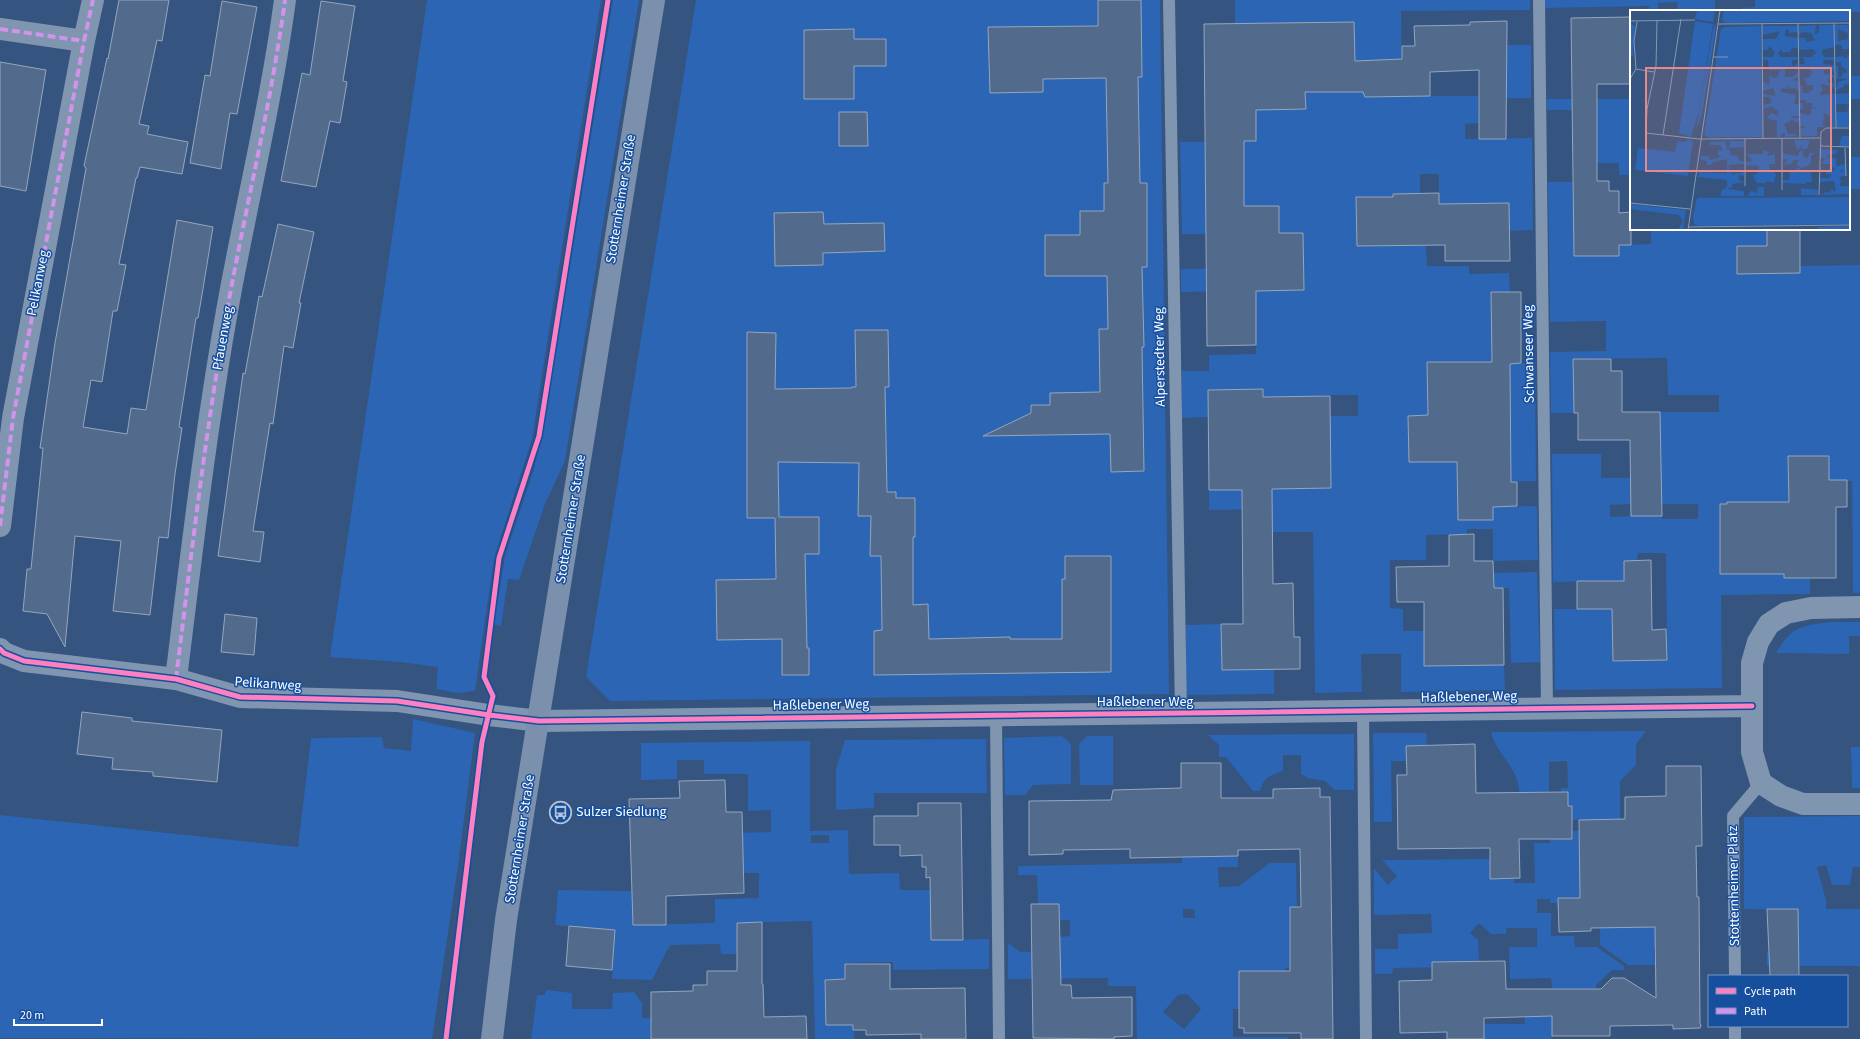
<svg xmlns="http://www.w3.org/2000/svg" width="1860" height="1039" viewBox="0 0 1860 1039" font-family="'Source Sans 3',sans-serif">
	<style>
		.green { fill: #2b65b3; fill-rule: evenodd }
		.building { fill: #526b8d; stroke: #95a6bd }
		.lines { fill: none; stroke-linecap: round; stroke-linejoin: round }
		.service { stroke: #8095b0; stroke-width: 12 }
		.minor { stroke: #8095b0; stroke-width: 22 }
		.secondary { stroke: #7b90ad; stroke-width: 22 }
		.quiet { stroke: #d193ec; stroke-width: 4; stroke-dasharray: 8 4; stroke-linecap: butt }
		.cycleway-casing { stroke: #164f9e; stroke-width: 8 }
		.cycleway { stroke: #ff80c0; stroke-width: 5 }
		.labels { text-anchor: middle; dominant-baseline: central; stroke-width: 3; stroke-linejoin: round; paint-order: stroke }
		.street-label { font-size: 14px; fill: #fff; stroke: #164f9e }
		.poi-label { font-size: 14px; fill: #fff; stroke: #164f9e; text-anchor: start }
		.inset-road { fill: none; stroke: #8698b2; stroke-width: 1 }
		.view { fill: #e88989; fill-opacity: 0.15; stroke: #e88989; stroke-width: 2 }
		.inset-edge { fill: none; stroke: #fff; stroke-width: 2 }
	</style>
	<rect width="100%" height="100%" fill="#35547f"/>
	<path class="green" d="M427,0H601L532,439L494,558L475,691L458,693L436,689L438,667L400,662L330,657Z
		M613,0H639L565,461L545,504L519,580L508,579L501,626L494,624L505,556L534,469L543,432Z
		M696,0H1160L1169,694L610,701L586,677Z
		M1235,0H1530V10L1401,11L1402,96H1478L1479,123L1465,124V139L1532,138L1533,230L1509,231V203L1453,204V216L1425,193H1439V174H1420V193L1393,194V219H1369V197H1356L1357,246L1426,245L1427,266H1469V274L1509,273L1510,292H1491L1492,364L1535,363L1536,481L1458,482V507L1537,506L1538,560L1493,561V529H1467V534L1426,535V560H1390V608L1403,609V631H1424V666L1504,665L1505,690L1401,692V654H1361L1362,692L1315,693L1313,532H1273L1272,509L1209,510V490L1296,417L1295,396L1263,397V389L1208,390L1209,417L1182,418V371H1209V355L1256,354V326L1249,291L1181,292V269L1244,268L1276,277V291L1304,290L1303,233H1279L1278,206H1258L1206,234H1182L1180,142H1205V174L1244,173V141H1256V101L1268,85L1269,110L1306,109L1305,77L1235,24ZM1369,60V80L1341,61ZM1427,362H1453V388H1510L1511,442L1478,443L1449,462H1409L1408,416L1428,415ZM1358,395V416H1322L1323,395Z
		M1545,0H1715V11H1678L1677,2L1658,3V11H1649V6L1545,8Z
		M1755,0H1860V12L1742,11V8L1755,7Z
		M1507,45H1531V98L1483,99L1482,70H1507Z
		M1849,76H1860V99H1849Z
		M1547,99H1631V175H1619V163H1597V110H1547Z
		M1849,157H1860V189H1849Z
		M1548,182H1573L1574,256H1619V245L1651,244V229H1767V246L1737,247L1800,266L1860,265V593H1853L1852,481L1829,480V456H1788L1789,511L1784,578H1810V594L1721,595L1722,688L1555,690L1554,609H1577L1602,581L1553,582L1552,454H1601V478H1630V466L1661,465L1660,412H1719V395H1668L1667,358L1573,359L1574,413H1551L1550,352L1606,351V321L1550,322ZM1727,502H1746L1747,574H1720V542H1728ZM1630,504V516L1610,517V505ZM1661,504H1698V519H1662ZM1638,553H1666L1667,660L1613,661L1612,630L1624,584V561H1637Z
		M1537,572L1540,662L1511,663L1509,588L1487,589L1486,573Z
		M1830,622H1860V636H1849V654L1776,653C1792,626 1801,626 1830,622Z
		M1221,624L1222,670H1274V694L1186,695V625Z
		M413,719L475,733L458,866L432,1039L0,1038V815L298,847L311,738L382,737L384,748L411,751Z
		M1646,731L1636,744V765L1620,781V820H1572V806H1561V788H1568L1567,761L1549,762V820L1519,821C1519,807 1521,790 1516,777C1509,760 1495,750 1491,732Z
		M1373,733H1426L1427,746L1407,761H1391L1392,822H1374Z
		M1354,734V790H1335L1325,781L1308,778L1301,774V755H1283V771C1270,775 1263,778 1260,791H1253L1226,757H1219V745L1208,735Z
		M1062,736L1071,744V784L1033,785L1025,795H1005L1004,738Z
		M1087,736H1113V785H1080L1079,744Z
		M986,739L987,793H874V808L836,810V769L845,740Z
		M810,741V831L848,830L849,874L899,873L900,890H930L931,940L989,939V969L893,970V962L845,963V979L825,980L826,1016H853L854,1039H815L812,921L737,923V954H721L720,944L670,945L652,980L612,979L614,935L599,929L555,925L558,890L633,891V925L715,923V899L759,898V873H735L726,833L771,832V810L748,811V774H704V760H677V779L641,780V743ZM811,835H829V843H811Z
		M1851,747H1860V788H1852Z
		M1860,816V867H1853L1850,885H1832L1826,865L1817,867L1826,900V909H1860V966H1767V952H1798V910L1744,909V817Z
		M1182,826L1238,850V867H1218L1219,887L1239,886L1270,863H1296L1297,907H1290V942L1302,967L1285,968V977L1263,971H1239V1009H1233V1037H1288V1039H1137L1136,986H1108V978L1008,979V945L1010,944L1020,952H1060V937L1070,936V920H1060L1059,904H1038L1037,875H1018V866L1182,863ZM1194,909L1195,918H1183V909ZM1187,994L1201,1009L1184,1029L1163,1012L1178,995Z
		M1573,831H1580L1644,904L1665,940L1654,948L1655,965H1628L1600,945V928H1591L1590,908H1557V903H1550V899H1537V913H1551V936H1574L1575,947H1597L1624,966V970H1612L1596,985V1003L1573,1004V989H1552L1551,978L1510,979L1509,947H1537V928H1506V934H1491L1479,923L1470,933L1478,940L1479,962L1471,967L1393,968L1392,974H1375V949H1398V934L1432,933L1431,914L1374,915V868L1388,885L1397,876L1382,860L1490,859V879H1514V883H1535L1534,843H1550V839H1573Z
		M546,990L572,993V1009H612L613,993L634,992L642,1003V1018H651V1039H531L537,995H545Z
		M1525,1004H1552V1039H1484V1024H1525Z"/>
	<path class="building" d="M119,0H169L162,41L157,40L139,124L149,126L147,134L188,142L182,174L140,167L137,178H136L119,264L126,265L117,311H113L102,382L91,380L83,427L127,434L131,408L146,410L177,220L213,227L203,289L198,318H196L179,427L182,428L175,474L168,538L159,537L150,615L113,611L121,541L75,536L65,647L47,614L23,611L27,569H31L43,448H40L55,343L86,168L84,166L107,58L108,59Z
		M1098,0H1141L1142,77H1138L1140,183H1147V267H1142L1144,347H1142L1144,471L1111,472L1110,434L983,436L1031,413V405H1050V393L1100,392L1099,329H1108L1107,276H1045V235H1080V211H1104V183H1108L1106,78L1043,79V92L990,93L988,27L1098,26Z
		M222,1L257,7L237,114L230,113L221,169L190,163L205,75L210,76Z
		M321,1L355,6L343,81L347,82L340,123L330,121L316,187L281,181L302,73L310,75Z
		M1631,17V84H1597V181H1609V191H1619V213L1631,212V245H1619V256H1574L1571,18Z
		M1507,21L1506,139H1479V70L1430,72V96L1365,97L1363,92H1305L1306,109L1256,110V141H1244V206H1279V233H1303L1304,290L1256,291V345L1207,346L1204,24L1354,22L1355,61L1402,59V46H1415L1414,26L1470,25V22Z
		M854,29V39H886V66H854V99H804V30Z
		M0,62L46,70L26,191L0,186Z
		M839,112H867L868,146H839Z
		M1439,193V204L1509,203L1510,261H1445V245L1357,246L1356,197H1393V194Z
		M823,212L824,224L884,223L885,251L823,253V265L775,266L774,213Z
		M278,224L314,232L299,303H301L293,348L284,346L273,424L270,423L253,531L264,532L260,562L218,556L243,373L245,374L259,296L262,297Z
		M1767,229H1800V273L1737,274V246H1767Z
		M1491,292H1521V363L1510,364L1511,482H1517V506L1493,507V520H1458L1457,462H1409L1408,416L1428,415L1427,362H1492Z
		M855,330H888L889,387H885L887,492H896V498H915V537H913V605L928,604L929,639L1010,637V639H1062V579H1065V556H1111V672L874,675V631L882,630L881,556H870L871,516H858L859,463L778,462L779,517H819V554H805L807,648H809V675H782V639L717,640L716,580L776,579L775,518H747V332L776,333L775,389L852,388V387H856Z
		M1573,359H1611V371H1622V412H1660L1662,516H1631L1630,440H1578V413H1574Z
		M1263,389V397L1330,396L1331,488L1272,489L1273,584L1293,583L1294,637H1300V669L1222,670L1221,624H1243L1242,490H1209L1208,390Z
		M1788,456H1829V480H1847V507H1836V578H1784V574H1720V504H1727V502H1789Z
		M1474,534V561H1493L1494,588H1503L1504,665L1424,666V602H1397L1396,567L1449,566V535Z
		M1651,560L1652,630L1666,629L1667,660L1613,661L1612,609H1577V581H1624V561Z
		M225,614L257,618L254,655L221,652Z
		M82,712L132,718V721L222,730L217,782L153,776V772L112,769L113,758L77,754Z
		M1475,744L1476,793L1568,792V806H1572V839H1519L1520,878L1490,879V848L1398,849L1397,775H1407L1406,746Z
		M1181,763H1221V798H1273V789L1320,788V797H1330L1333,1039H1301V1033H1244V1028H1239V971H1290V907H1301L1300,849L1238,850V856L1130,858V849L1063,850V854L1029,855V801L1111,800L1113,790L1181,788Z
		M1666,766H1701L1702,846H1696L1697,897H1699L1700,1024L1701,1025L1700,1028L1673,1029V1025L1610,1026V1036H1552V1016L1484,1018V1039H1447V1032L1400,1033L1399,981L1432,980V962L1505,961L1506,989H1601L1612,978H1624L1656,998L1655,927L1591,928V931L1559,932L1558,898H1580L1579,820L1625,819V797L1666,796Z
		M725,780L726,812H742L744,893L666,896V925H633L629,799L680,798L679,781Z
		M918,803H961L963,940H931L930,877L926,878V867H922V855L900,856V845H874V816H918Z
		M1031,904H1059L1061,985H1071L1072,998L1132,997V1036L1114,1037V1039L1033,1038Z
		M1767,909H1798L1799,976H1770Z
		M762,922V984H763L764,1017L806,1016L807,1039H651V992L693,991V985H707V971H737V923Z
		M569,926L615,930L612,970L566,966Z
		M845,964H890V989L965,988L966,1039H921V1034L866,1035V1030H853V1025H826L825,980L845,979Z"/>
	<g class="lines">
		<path class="service" d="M1169,0L1181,714
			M1539,0L1547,708
			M1363,710L1366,1039
			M996,715L999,1039
			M1735,976L1733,816L1761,783
			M1735,1026V1039"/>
		<path class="minor" d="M0,29L84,41
			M0,526L13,418L84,41L93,0
			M1860,607L1811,608L1786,613L1769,624L1758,642L1752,663V752L1761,783L1781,796L1803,804H1860
			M0,649L4,653L24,661L176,679L240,697L397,701L489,715L539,721L1752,706
			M176,679C192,549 207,418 231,289C249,193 272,97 285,0"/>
		<path class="secondary" d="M492,1039L506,920L654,0"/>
		<path class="quiet" d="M0,29L84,41
			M0,526L13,418L84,41L93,0
			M176,679C192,549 207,418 231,289C249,193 272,97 285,0"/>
		<defs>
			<path id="cycleway" d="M0,649L4,653L24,661L176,679L240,697L397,701L489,715L539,721L1752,706
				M446,1039L482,742L493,696L484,677L499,558L539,436L608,0"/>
		</defs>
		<use href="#cycleway" class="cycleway-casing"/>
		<use href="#cycleway" class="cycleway"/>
	</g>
	<defs>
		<symbol id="bus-ring" viewBox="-11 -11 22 22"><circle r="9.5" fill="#164f9e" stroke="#b8c3d2" stroke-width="1.5"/><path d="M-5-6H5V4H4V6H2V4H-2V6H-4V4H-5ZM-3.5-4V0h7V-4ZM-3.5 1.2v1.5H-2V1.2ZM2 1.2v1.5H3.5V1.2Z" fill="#b8c3d2"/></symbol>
	</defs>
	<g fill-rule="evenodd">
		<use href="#bus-ring" x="548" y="800" width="25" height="25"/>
	</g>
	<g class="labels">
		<g class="street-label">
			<text transform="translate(621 199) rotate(-81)">Stotternheimer Straße</text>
			<text transform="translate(38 283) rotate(-79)">Pelikanweg</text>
			<text transform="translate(223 338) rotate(-80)">Pfauenweg</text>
			<text transform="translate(1529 354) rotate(-91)">Schwanseer Weg</text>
			<text transform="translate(1160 357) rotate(-91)">Alperstedter Weg</text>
			<text transform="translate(571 519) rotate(-81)">Stotternheimer Straße</text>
			<text transform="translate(268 684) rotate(4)">Pelikanweg</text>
			<text transform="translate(1469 697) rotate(-1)">Haßlebener Weg</text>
			<text x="1145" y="702">Haßlebener Weg</text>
			<text transform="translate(821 705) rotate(-1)">Haßlebener Weg</text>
			<text transform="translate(520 839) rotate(-81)">Stotternheimer Straße</text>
			<text transform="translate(1734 886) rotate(-91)">Stotternheimer Platz</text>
		</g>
		<g class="poi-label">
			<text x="576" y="812">Sulzer Siedlung</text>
		</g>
	</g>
	<g transform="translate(1630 10)">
		<rect width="220" height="220" fill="#35547f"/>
		<path d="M67,0H85L83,12L65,9ZM94,0H220V11L95,13L92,10ZM65,11L83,14L69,101L61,127L49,123ZM0,13L5,16L3,46H0ZM84,14L86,17L72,104L66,120ZM186,15L185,25L189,22V15H204V37L192,40V43L194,47H204V50H194L193,54L204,55V62L201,59L194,60V64L204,65V68L198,69V73H204V80L202,76L190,74L193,80L189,85L205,84V117H200V106L194,103L193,115L196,117H187V126H171V118H175V116H170V103L178,105L181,104V99L187,97H182V93H173V99H170V93H176V90H170V76H172L173,83H177L183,80V75H177L175,69H170L180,67L182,62L180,58H170V54H175L174,49L170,47H183V43L185,45L186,42L183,39L169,40V28H175L177,32L185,30L181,23L172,22L169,25V16ZM205,15H219L220,43L219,39H212V35H205ZM208,19L218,23V29L208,31ZM131,16L132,127H77L74,125L91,19L95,17ZM132,16H168V22L159,23V19L155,20V26L168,28V38H162L160,42H152L151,38L150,42H147L151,47H168V50H162V53L163,56L168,53V59H155V67H163L168,62V67L162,70L168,71V81L166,78L158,79L159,75L155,79L151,78V82L166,85L164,94H169V106H161V108H169V113L162,110L154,114L158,124H166V126L155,127V123H152L151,127H147V111L136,108L142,103L148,106V101L141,96L134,99V95L141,93V90L140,87H133V84L146,86L143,78L133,81V72L140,75L139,66L146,68L151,60H139L138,50H133V47H143L145,42L139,36L138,40H133V29H146L150,21L133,25ZM220,44V75L214,74V77L206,80L208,72L218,69L206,68V56H208V67H212V63H216L217,60L211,56V52H206V47L214,46L215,49ZM220,83V97L218,94H206V84ZM217,98H220V117H206V102H218ZM212,126H220V136H209ZM57,129L63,131L58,166L5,160L8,138L45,142L47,131L56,132ZM164,130H180L177,139H172V133L170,139H167ZM96,131L97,140H100L101,145L108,146L109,151H114V154L98,155L102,164L114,162V166L109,165V170L115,172L102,174V177L97,179L114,181V186H90L92,180L97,177V170L68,167L69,162L97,163V149L83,152L81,155H77V151L71,150V146H79V150L91,147L88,145V141L93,140L90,135H80V132ZM100,131H114V137L99,138ZM189,139L207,140V143L200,146L197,144L198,148H206V156H210V160L212,163L213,160H210V155L215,154V166L209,167L211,170L210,176H220V184L192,185L195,182L200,183L201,179L206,182L204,171L190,172V168H200L201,164H196V162L202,161L206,158L201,157V154H192L195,148H190ZM133,140L139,142L137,146L145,144V154H139V158L146,164L144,173L137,171L136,173H127L122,165L127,164L129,156L116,155V152L122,151L117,144H133ZM173,140V146L178,148L179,143H185L181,146V154L172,158L166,155L169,150H163L162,154L153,155L158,150L153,149V143L168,146L169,142ZM168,158H170L171,162L181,161L182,172H175L176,174L153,173V170H159L160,162ZM128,177H134V186H118L120,181L127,183ZM171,178L188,180V185H171ZM220,187V214L69,216L64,214L63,206L67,188ZM0,194L56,200L53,220H48L53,211L49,205L0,199ZM220,216V220H186L188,217Z" fill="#2b65b3" fill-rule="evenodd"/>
		<path class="inset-road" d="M0,11L65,10M27,11L26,56L17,99L16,123L69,129L190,128M204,13L206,118M88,14L220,13M132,14L133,129M168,14L170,128M83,47H98M6,59L24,62M0,69L6,59L4,31L7,12M33,125L51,9M152,128V180M115,129V176M191,136L220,137M215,138L216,166M189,185L191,122L196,118H220M0,193L60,199M58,217L220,215M58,220L90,0"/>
		<path class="view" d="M16,58H201V161H16Z"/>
		<rect width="220" height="220" class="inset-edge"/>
	</g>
	<rect x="1708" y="975" width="140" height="52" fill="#164f9e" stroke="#7395c5"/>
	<rect x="1716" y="988" width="20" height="6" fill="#ff80c0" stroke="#7395c5"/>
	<text x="1744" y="995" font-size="12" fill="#ffffff">Cycle path</text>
	<rect x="1716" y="1008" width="20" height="6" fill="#d193ec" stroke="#7395c5"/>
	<text x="1744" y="1015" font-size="12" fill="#ffffff">Path</text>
	<path d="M14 1019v6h88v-6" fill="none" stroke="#ffffff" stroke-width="2"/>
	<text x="20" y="1019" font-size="12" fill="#ffffff" stroke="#164f9e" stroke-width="3" paint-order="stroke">20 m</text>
</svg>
